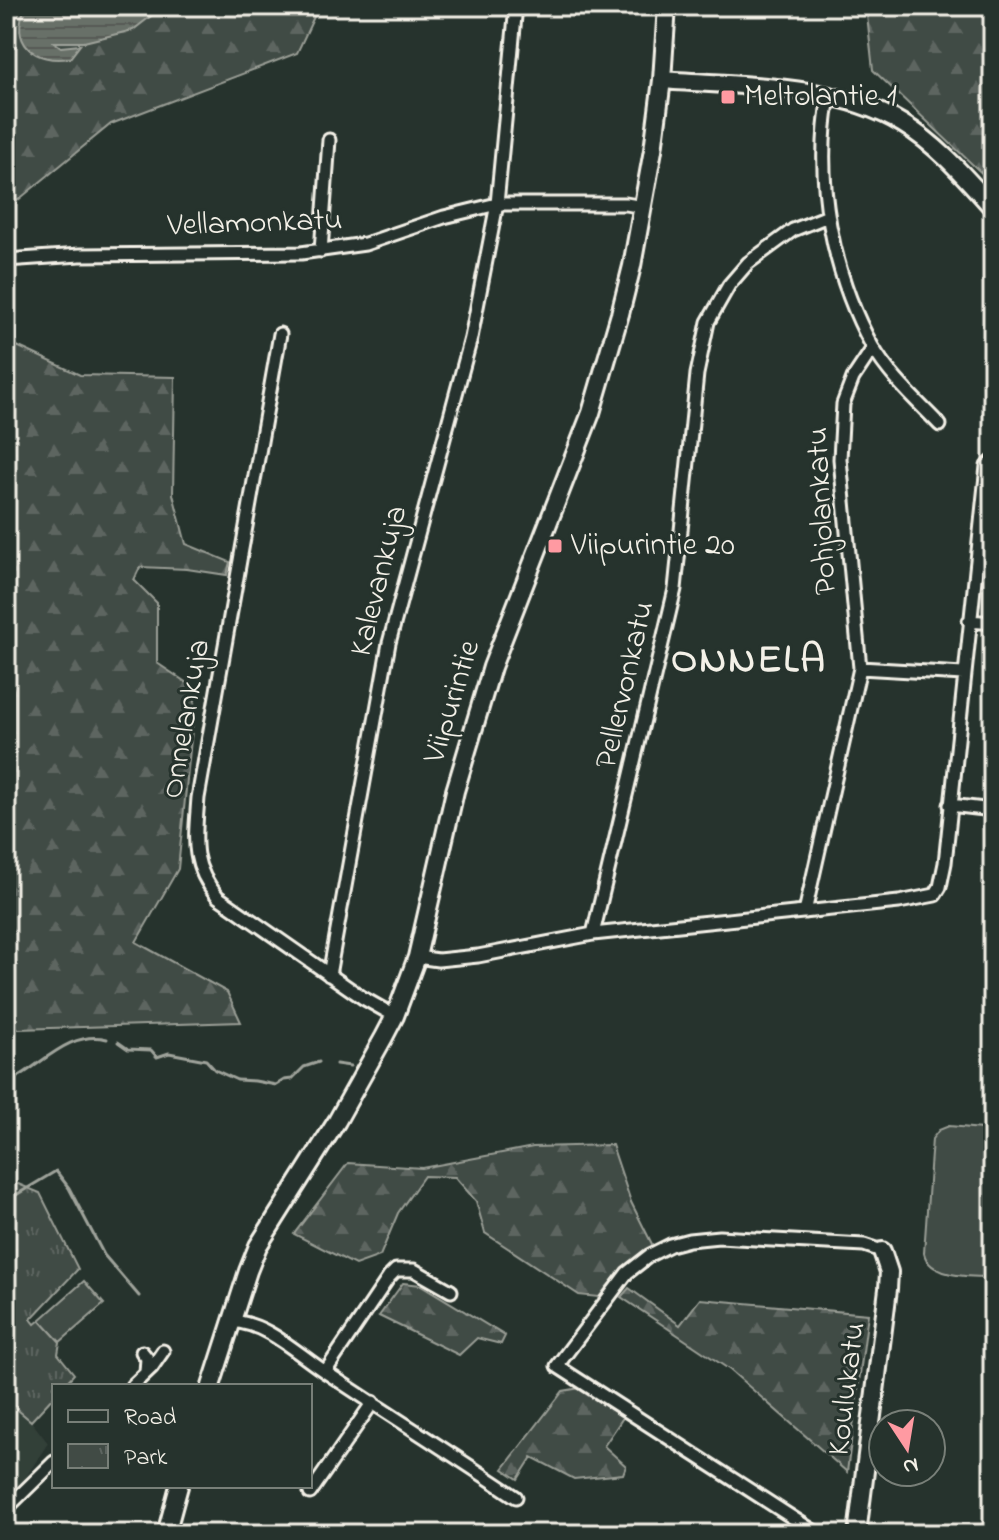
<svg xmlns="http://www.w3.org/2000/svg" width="999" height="1540" viewBox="0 0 999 1540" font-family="'Indie Flower',sans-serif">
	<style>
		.built { fill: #333f39 }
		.green { fill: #414b45; stroke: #9a9e96; stroke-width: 2 }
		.forest { fill: url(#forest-firs); stroke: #9a9e96; stroke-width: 2 }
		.park { fill: url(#park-tufts); stroke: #9a9e96; stroke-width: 2 }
		.water { fill: url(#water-rules); stroke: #9fa39b; stroke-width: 2 }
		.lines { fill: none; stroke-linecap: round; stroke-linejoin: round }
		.stream { stroke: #9fa39b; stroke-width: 3 }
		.street-casing { stroke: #f4f1e8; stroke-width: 17 }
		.secondary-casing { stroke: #f4f1e8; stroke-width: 22 }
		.street { stroke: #26332d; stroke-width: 11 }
		.secondary { stroke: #26332d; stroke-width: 16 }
		.poi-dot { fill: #ff9aa2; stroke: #26332d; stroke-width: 3 }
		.labels { text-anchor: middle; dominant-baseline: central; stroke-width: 6; stroke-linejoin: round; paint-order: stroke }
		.poi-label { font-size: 32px; fill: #f4f1e8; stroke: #26332d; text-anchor: start }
		.street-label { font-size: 32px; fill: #f4f1e8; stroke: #26332d }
		.district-label { font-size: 40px; font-weight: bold; letter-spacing: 2px; fill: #f4f1e8; stroke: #26332d }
	</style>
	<defs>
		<pattern id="forest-firs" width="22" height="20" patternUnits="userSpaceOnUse" patternTransform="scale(2)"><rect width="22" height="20" fill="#414b45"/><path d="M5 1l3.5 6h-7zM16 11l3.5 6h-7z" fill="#5d6560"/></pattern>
		<pattern id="park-tufts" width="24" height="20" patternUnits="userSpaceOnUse" patternTransform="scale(2)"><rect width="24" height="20" fill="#414b45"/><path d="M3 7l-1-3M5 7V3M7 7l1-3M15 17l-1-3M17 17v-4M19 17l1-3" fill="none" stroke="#5d6560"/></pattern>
		<pattern id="water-rules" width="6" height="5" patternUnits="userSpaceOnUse" patternTransform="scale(2)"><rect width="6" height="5" fill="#676f68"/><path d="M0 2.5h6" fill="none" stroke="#565a55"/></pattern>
	</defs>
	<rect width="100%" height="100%" fill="#26332d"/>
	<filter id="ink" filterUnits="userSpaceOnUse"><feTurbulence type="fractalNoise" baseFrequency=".0125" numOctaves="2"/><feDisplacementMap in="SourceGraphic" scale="16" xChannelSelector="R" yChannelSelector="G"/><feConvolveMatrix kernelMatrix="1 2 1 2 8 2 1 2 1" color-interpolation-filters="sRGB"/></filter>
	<g filter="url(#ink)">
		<path class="built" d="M6,1400L31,1421L48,1443L6,1508Z"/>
		<path class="green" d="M949,1126L993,1130V1277C972,1277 929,1278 924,1253L932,1139L939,1130Z
			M84,1281L104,1304L60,1342L40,1320Z"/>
		<path class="forest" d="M11,6H319L297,53L111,124L6,210V8Z
			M866,6H993V184L873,70Z
			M6,341L80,375L175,377L173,494L186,544L230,562L227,575L187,569L140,567L134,580L157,603V663L196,689L178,869L136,942L227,992L241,1022L19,1029L6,1024V844L13,800L14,690L6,660Z
			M612,1145L631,1202L654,1248C631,1260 614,1276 599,1297L579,1295L485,1233L476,1201L455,1177L424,1176L398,1213L380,1256L355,1265L294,1234L348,1163L422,1168L533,1147Z
			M403,1283L421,1285L505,1336L501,1344L477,1338L459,1355L379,1316Z
			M629,1288L680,1325L700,1299L868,1314L847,1472L730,1370L621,1297Z
			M580,1388L624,1416L604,1446L626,1466L623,1474L574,1479L532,1457L518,1479L503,1469L563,1391Z"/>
		<path class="park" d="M6,1179L40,1193L78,1269L31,1319L35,1324L40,1320L60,1342L58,1354L74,1374L63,1386H54V1396L31,1421L6,1400Z"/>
		<path class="water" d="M26,6H164L133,30L84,42H54L61,47L80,45L70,58C34,64 8,42 26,6Z"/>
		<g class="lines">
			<path class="stream" d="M118,1042L128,1049L151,1050L157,1057L169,1053L206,1060L215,1070L237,1080L255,1081L276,1085L284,1080L292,1079L304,1067L319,1062
				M336,1064L350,1066
				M11,1081C41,1066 69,1030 107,1039
				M6,1201L56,1171L69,1188L104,1255L139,1296"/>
			<defs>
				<path id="street" d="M829,97C814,179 832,273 872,346C889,376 917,401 940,425
					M321,251L329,140
					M6,260L80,255L301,253L365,244L444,217L497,204H626L643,207
					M280,334L198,798C195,839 190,864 218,897L363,998L395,1016
					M969,621L993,623
					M860,668L963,674
					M950,805L993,810
					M805,912L860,668L840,459L843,404L853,378L873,348
					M593,934L675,589L697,374L708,322L729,285L748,263L793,230L828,216
					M417,957L438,960L478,956L593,934L899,902L935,895L940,887L945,863L987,466L993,461
					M329,975L389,643L471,338L497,204L516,6
					M232,1321C269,1324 297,1354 327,1373C390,1415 454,1455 516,1497
					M142,1352L147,1358L146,1372
					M325,1372L389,1277L396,1270H414L451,1291
					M132,1386L152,1367L163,1351
					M310,1493L373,1402
					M6,1509L54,1462
					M818,1534L557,1366L627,1273L650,1255L670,1245L689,1240L719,1237L864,1245L882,1251"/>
				<path id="secondary" d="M662,80C738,86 836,83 903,124C938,145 966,178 993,208
					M211,1386L248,1271L258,1246L337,1121L384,1037L395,1016L417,957L455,791L492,667L591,413L620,314L632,266L653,150L662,80L667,6
					M166,1534L179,1486
					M857,1534L888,1289L889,1272L882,1251"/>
			</defs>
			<use href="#street" class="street-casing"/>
			<use href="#secondary" class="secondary-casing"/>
			<use href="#street" class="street"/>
			<use href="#secondary" class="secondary"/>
		</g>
	</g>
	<g class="poi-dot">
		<rect x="720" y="89" width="16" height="16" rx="4"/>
		<rect x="547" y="538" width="16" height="16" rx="4"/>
	</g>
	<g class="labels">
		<g class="poi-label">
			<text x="744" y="97">Meltolantie 1</text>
			<text x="571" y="546">Viipurintie 20</text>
		</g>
		<g class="street-label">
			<text transform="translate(255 224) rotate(-2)">Vellamonkatu</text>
			<text transform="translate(823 511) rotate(-93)">Pohjolankatu</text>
			<text transform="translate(380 581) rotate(-76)">Kalevankuja</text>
			<text transform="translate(626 685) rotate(-77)">Pellervonkatu</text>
			<text transform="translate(453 702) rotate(-73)">Viipurintie</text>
			<text transform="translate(187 719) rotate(-80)">Onnelankuja</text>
			<text transform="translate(848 1389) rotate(-83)">Koulukatu</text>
		</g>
		<g class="district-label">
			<text x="749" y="661">ONNELA</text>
		</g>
	</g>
	<rect width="999" height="1540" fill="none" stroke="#26332d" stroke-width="32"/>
	<rect x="16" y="16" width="967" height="1508" fill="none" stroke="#f4f1e8" stroke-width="3" filter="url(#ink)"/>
	<rect x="52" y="1384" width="260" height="104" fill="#26332d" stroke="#787f78" stroke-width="2"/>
	<rect x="68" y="1410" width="40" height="12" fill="#26332d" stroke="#787f78" stroke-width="2"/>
	<text x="124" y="1424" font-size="24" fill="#f4f1e8">Road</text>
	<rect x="68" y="1444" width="40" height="24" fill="url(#park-tufts)" stroke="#787f78" stroke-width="2"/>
	<text x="124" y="1464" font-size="24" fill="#f4f1e8">Park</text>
	<g transform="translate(907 1448) rotate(168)"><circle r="38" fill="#26332d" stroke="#787f78" stroke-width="2"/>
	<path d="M0-6L14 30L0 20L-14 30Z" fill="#ff9aa2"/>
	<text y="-12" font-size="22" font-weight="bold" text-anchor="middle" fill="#f4f1e8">N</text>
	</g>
</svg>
